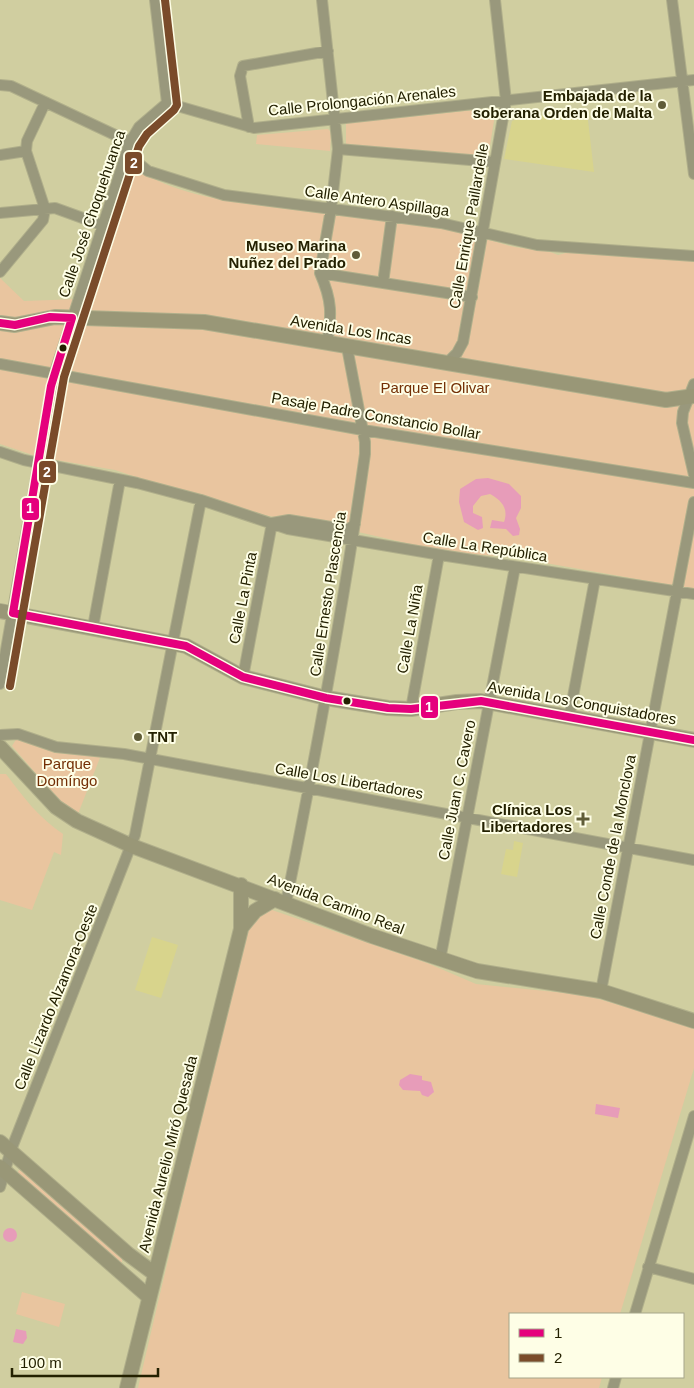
<svg xmlns="http://www.w3.org/2000/svg" width="694" height="1388" font-family="Helvetica,sans-serif">
  <rect width="100%" height="100%" fill="#d0cea0"/>
  <path fill="#d8d48c" d="M587 112 594 172 504 159 512 121 522 117Z
    M514 841 523 843 517 877 501 874 506 849 513 850Z
    M152 937 178 945 161 998 135 990Z"/>
  <path fill="#e9c59f" d="M496 108 488 158 346 146V123Z
    M328 129 331 132 330 151 256 144 257 135Z
    M126 163C167 191 210 199 258 205 307 212 357 215 406 222 441 227 476 236 510 246 526 250 543 248 558 255L570 252 694 258V589L511 557 445 552 341 528 269 516 207 500 115 470 39 457 0 444V278L24 301 79 299Z
    M17 738 101 755 78 814 66 808 12 746Z
    M0 774H6C23 797 39 818 63 834L61 855 54 852 32 910 0 900Z
    M269 909 427 963 476 984 585 995 694 1027V1068L620 1314H510V1377H602L599 1388H138L246 927 250 921Z
    M21 1166 122 1257V1262L119 1264 16 1176Z
    M22 1292 65 1304 59 1327 16 1314Z"/>
  <path fill="#e79cb9" d="M488 478 509 484 521 496V508L516 518 520 529 519 535 513 536 506 529 490 528 492 520 504 522C509 508 501 500 490 494L481 496 473 506V513L482 517 483 528 478 530 464 522 459 502 460 489 476 479Z
    M410 1074 422 1076V1080L431 1082 434 1092 428 1097 422 1095 420 1091 403 1090 399 1085 400 1080Z
    M596 1104 620 1108 618 1118 595 1114Z
    M3 1235a7 7 0 1 1 14 0a7 7 0 1 1-14 0Z
    M16 1329 26 1331 27 1338 23 1344 13 1342Z"/>
  <g fill="none" stroke-linecap="round" stroke-linejoin="round">
    <defs>
      <path id="street" d="M155 0 167 103
        M672 0 694 174
        M0 85 11 86 130 142
        M167 103 254 128 694 80
        M249 127 240 76 243 66 328 51
        M128 149 138 163 148 171 224 195 441 223 537 245 694 256
        M338 149 494 162
        M0 155 26 151
        M0 213 55 208 102 225
        M0 272 43 220 45 209 26 151 27 141 45 103
        M320 273 331 209 338 149 322 0
        M320 273 472 297
        M320 273C332 300 332 315 327 343
        M383 283 392 216
        M448 362 457 353 463 342 506 101 495 0
        M0 364 363 430 694 483
        M694 384 683 412 682 423 694 475
        M0 452 24 460 137 483 201 500 288 529 447 556 694 594
        M93 627 120 480
        M243 677 272 523 289 520 343 529H349L355 524
        M0 684 54 375 130 142 139 127 167 103
        M411 709 439 555
        M569 718 595 579
        M0 735 18 734 56 747 124 754 694 860
        M286 903C316 754 344 605 365 454V442L347 347
        M440 960 515 567
        M601 991 694 502
        M0 1187 11 1150 135 835 201 500
        M648 1267 694 1279
        M635 1314 694 1116
        M613 1388 616 1377"/>
      <path id="secondary" d="M0 323 15 325 55 317 204 322 666 400 694 396
        M0 611 186 646 243 677 326 698 388 708 411 709 457 702 481 701 694 740
        M0 747 56 807 77 821 132 846 372 936 477 971 601 991 694 1021
        M241 928 255 911 275 899
        M0 1142 128 1254 155 1274
        M0 1167 149 1297
        M127 1388 241 929V885"/>
    </defs>
    <use href="#street" stroke="#b0af8b" stroke-width="12"/>
    <use href="#secondary" stroke="#b0af8b" stroke-width="16"/>
    <use href="#street" stroke="#99987c" stroke-width="10"/>
    <use href="#secondary" stroke="#999777" stroke-width="14"/>
    <defs>
      <path id="bus-1" d="M0 323 15 325 50 317 72 318 51 386 13 613 186 646 243 677 326 698 388 708 411 709 481 701 694 740"/>
      <path id="bus-2" d="M10 686 64 377 139 146 147 134 174 110 177 105 165 0"/>
    </defs>
    <use href="#bus-1" stroke="#fefee6" stroke-width="11"/>
    <use href="#bus-2" stroke="#fefee6" stroke-width="11"/>
    <use href="#bus-1" stroke="#e5007d" stroke-width="8"/>
    <use href="#bus-2" stroke="#7a4b2a" stroke-width="8"/>
  </g>
  <g fill="#605d38" stroke="#fefee6" stroke-width="2">
    <circle cx="662" cy="105" r="5"/>
    <circle cx="356" cy="255" r="5"/>
    <circle cx="138" cy="737" r="5"/>
    <path d="M580.5 811.5h5v5h5v5h-5v5h-5v-5h-5v-5h5z"/>
  </g>
  <g fill="#232000" stroke="#fefee6" stroke-width="2">
    <circle cx="63" cy="348" r="4.5"/>
    <circle cx="347" cy="701" r="4.5"/>
  </g>
  <g text-anchor="middle" stroke-width="4" stroke-linejoin="round" paint-order="stroke">
    <g font-size="15" font-weight="bold" fill="#232000" stroke="#fefee6" text-anchor="end">
      <text x="652" y="101">Embajada de la<tspan x="652" dy="17">soberana Orden de Malta</tspan></text>
      <text x="346" y="251">Museo Marina<tspan x="346" dy="17">Nuñez del Prado</tspan></text>
      <text x="148" y="742" text-anchor="start">TNT</text>
      <text x="572" y="815">Clínica Los<tspan x="572" dy="17">Libertadores</tspan></text>
    </g>
    <g font-size="15" fill="#232000" stroke="#fefee6">
      <text transform="translate(362 101) rotate(-6)" y="5">Calle Prolongación Arenales</text>
      <text transform="translate(377 201) rotate(8)" y="5">Calle Antero Aspillaga</text>
      <text transform="translate(92 214) rotate(-71)" y="5">Calle José Choquehuanca</text>
      <text transform="translate(469 226) rotate(-80)" y="5">Calle Enrique Paillardelle</text>
      <text transform="translate(351 330) rotate(9)" y="5">Avenida Los Incas</text>
      <text transform="translate(376 416) rotate(10)" y="5">Pasaje Padre Constancio Bollar</text>
      <text transform="translate(485 547) rotate(9)" y="5">Calle La República</text>
      <text transform="translate(328 594) rotate(-81)" y="5">Calle Ernesto Plascencia</text>
      <text transform="translate(243 598) rotate(-79)" y="5">Calle La Pinta</text>
      <text transform="translate(410 629) rotate(-80)" y="5">Calle La Niña</text>
      <text transform="translate(582 703) rotate(10)" y="5">Avenida Los Conquistadores</text>
      <text transform="translate(349 781) rotate(10)" y="5">Calle Los Libertadores</text>
      <text transform="translate(457 790) rotate(-79)" y="5">Calle Juan C. Cavero</text>
      <text transform="translate(613 847) rotate(-79)" y="5">Calle Conde de la Monclova</text>
      <text transform="translate(336 904) rotate(21)" y="5">Avenida Camino Real</text>
      <text transform="translate(56 997) rotate(-68)" y="5">Calle Lizardo Alzamora-Oeste</text>
      <text transform="translate(168 1154) rotate(-76)" y="5">Avenida Aurelio Miró Quesada</text>
    </g>
    <g font-size="15" fill="#732f05" stroke="#fefee6">
      <text x="435" y="393">Parque El Olivar</text>
      <text x="67" y="769">Parque<tspan x="67" dy="17">Domíngo</tspan></text>
    </g>
  </g>
  <g stroke="#fefee6" stroke-width="2">
    <rect x="124" y="151" width="19" height="24" rx="5" fill="#7a4b2a"/>
    <rect x="38" y="460" width="19" height="24" rx="5" fill="#7a4b2a"/>
    <rect x="21" y="497" width="19" height="24" rx="5" fill="#e5007d"/>
    <rect x="420" y="695" width="19" height="24" rx="5" fill="#e5007d"/>
  </g>
  <g font-size="14" text-anchor="middle" font-weight="bold" fill="#fff">
    <text x="134" y="168">2</text>
    <text x="47" y="477">2</text>
    <text x="30" y="513">1</text>
    <text x="429" y="712">1</text>
  </g>
  <rect x="509" y="1313" width="175" height="65" fill="#fefee6" stroke="#a6a58a"/>
  <rect x="519" y="1329" width="25" height="8" fill="#e5007d" stroke="#a6a58a"/>
  <text x="554" y="1338" font-size="15" fill="#232000">1</text>
  <rect x="519" y="1354" width="25" height="8" fill="#7a4b2a" stroke="#a6a58a"/>
  <text x="554" y="1363" font-size="15" fill="#232000">2</text>
  <path d="M12 1368v8h146v-8" fill="none" stroke="#232000" stroke-width="2.5"/>
  <text x="20" y="1368" font-size="15" fill="#232000" stroke="#fefee6" stroke-width="4" paint-order="stroke">100 m</text>
</svg>
